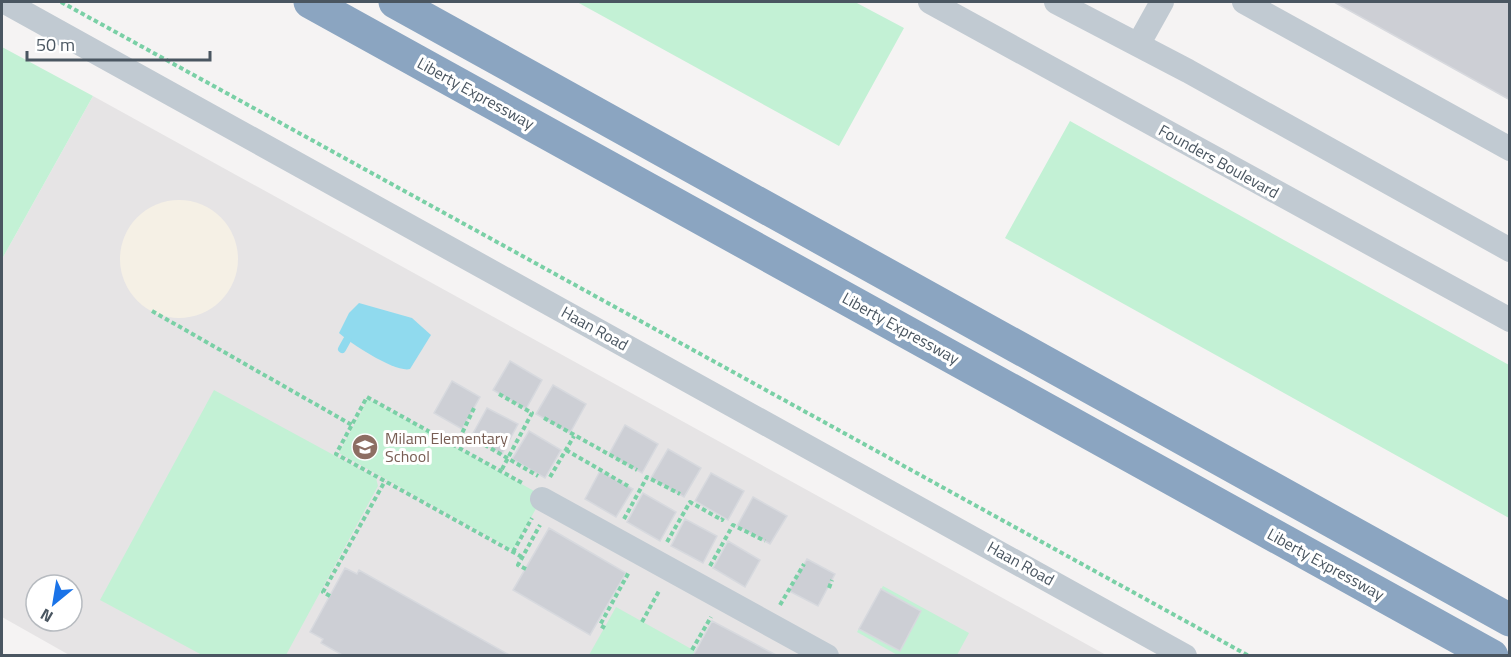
<svg xmlns="http://www.w3.org/2000/svg" width="1511" height="657" font-family="'Titillium Web',sans-serif">
  <rect width="100%" height="100%" fill="#f5f3f3"/>
  <path fill="#e6e4e5" fill-rule="evenodd" d="M93 96 1106 655 71 656 2 617V259ZM36 585H72V621H36Z"/>
  <path fill="#c3f1d5" d="M577 2H855L904 28 839 146Z
    M2 47 93 96 2 259Z
    M1070 121 1509 365V518L1005 238Z
    M214 390 376 478 378 486 286 655H202L100 600Z
    M368 399 543 496 513 550 339 453Z
    M883 586 969 633 957 655 899 656 857 632Z
    M616 607 695 651 693 655H589Z"/>
  <path fill="#f5f0e5" d="M120 259a59 59 0 1 1 118 0a59 59 0 1 1-118 0Z"/>
  <path fill="#90daee" d="M359 303 412 318 431 335 410 369C396 373 351 344 339 333L349 313Z"/>
  <g fill="none" stroke-linecap="round" stroke-linejoin="round">
    <path stroke="#90daee" stroke-width="8" d="M342 349 347 340"/>
  </g>
  <path fill="#cdcfd5" stroke="#d7d9de" stroke-width="1.5" d="M1334 2H1510V100Z
    M510 361 542 380 526 409 493 390Z
    M452 381 480 397 462 429 434 413Z
    M553 385 586 404 570 433 536 414Z
    M487 408 518 424 502 454 471 437Z
    M625 425 658 444 642 473 609 454Z
    M529 431 561 450 545 478 512 459Z
    M668 449 701 468 684 497 651 478Z
    M600 471 633 489 616 517 585 499Z
    M711 473 744 491 728 520 695 501Z
    M643 493 676 512 660 541 627 522Z
    M753 497 787 516 770 544 737 526Z
    M685 519 717 536 703 563 671 546Z
    M549 528 626 573 590 635 513 590Z
    M728 541 760 560 745 587 713 568Z
    M807 559 835 574 818 606 789 591Z
    M345 568 357 574 359 570 511 656H344L321 643 323 639 310 632Z
    M881 589 921 611 900 651 859 629Z
    M712 621 776 655 693 656Z"/>
  <g fill="none" stroke-linecap="round" stroke-linejoin="round">
    <path stroke="#7ad0a6" stroke-width="4" stroke-dasharray="4.5 3" stroke-linecap="butt" d="M61 2 1249 656
      M152 311 352 425
      M499 394 532 413 501 471
      M544 418 637 470
      M478 441 538 476
      M456 446 475 406
      M566 450 628 486
      M550 477 574 436
      M624 519 647 477 680 494
      M667 542 690 502 722 520 723 518
      M513 552 532 518
      M522 557 336 454 367 397 524 484
      M710 566 733 525 765 541
      M526 569 518 565 540 525
      M829 588 832 580
      M330 596 323 592 385 481
      M780 605 804 564
      M642 622 659 591
      M605 628 600 625 629 572
      M692 650 711 617"/>
    <path stroke="#c1cad2" stroke-width="24" d="M5 2 1185 656
      M930 2 1510 320
      M1056 2 1188 71 1510 250
      M1244 2 1510 149
      M1138 45 1162 2
      M542 499 827 656"/>
    <path stroke="#8ba5c1" stroke-width="33" d="M310 2 1492 656
      M395 2 1510 620"/>
  </g>
  <defs>
    <symbol id="school-disc" viewBox="-11 -11 22 22"><circle r="9.5" fill="#8d6e63" stroke="#fff"/><path d="M0-5L7-2L0 1L-7-2ZM-4 1L0 2.5L4 1V4Q0 6-4 4Z" fill="#fff"/></symbol>
  </defs>
  <g fill-rule="evenodd">
    <use href="#school-disc" x="350" y="432" width="30" height="30"/>
  </g>
  <g text-anchor="middle" stroke-width="6" stroke-linejoin="round" paint-order="stroke">
    <g font-size="16" fill="#4a5661" stroke="#fff">
      <text transform="translate(476 93) rotate(29)" y="6">Liberty Expressway</text>
      <text transform="translate(1219 161) rotate(29)" y="6">Founders Boulevard</text>
      <text transform="translate(595 328) rotate(29)" y="6">Haan Road</text>
      <text transform="translate(901 328) rotate(29)" y="6">Liberty Expressway</text>
      <text transform="translate(1021 563) rotate(29)" y="6">Haan Road</text>
      <text transform="translate(1326 564) rotate(29)" y="6">Liberty Expressway</text>
    </g>
    <g font-size="16" fill="#785e54" stroke="#fff" text-anchor="start">
      <text x="385" y="444">Milam Elementary<tspan x="385" dy="18">School</tspan></text>
    </g>
  </g>
  <rect width="1511" height="657" fill="none" stroke="#4a5661" stroke-width="6"/>
  <g transform="translate(54 603) rotate(210)"><circle r="28" fill="#ffffff" stroke="#b7bbc0" stroke-width="1.5"/>
  <path d="M0-4.5L10 22L0 15L-10 22Z" fill="#1a73e8"/>
  <text y="-9" font-size="16" font-weight="bold" text-anchor="middle" fill="#4a5661">N</text>
  </g>
  <path d="M27 51v9h183v-9" fill="none" stroke="#4a5661" stroke-width="3"/>
  <text x="36" y="51" font-size="18" fill="#4a5661" stroke="#ffffff" stroke-width="4.5" paint-order="stroke">50 m</text>
</svg>
